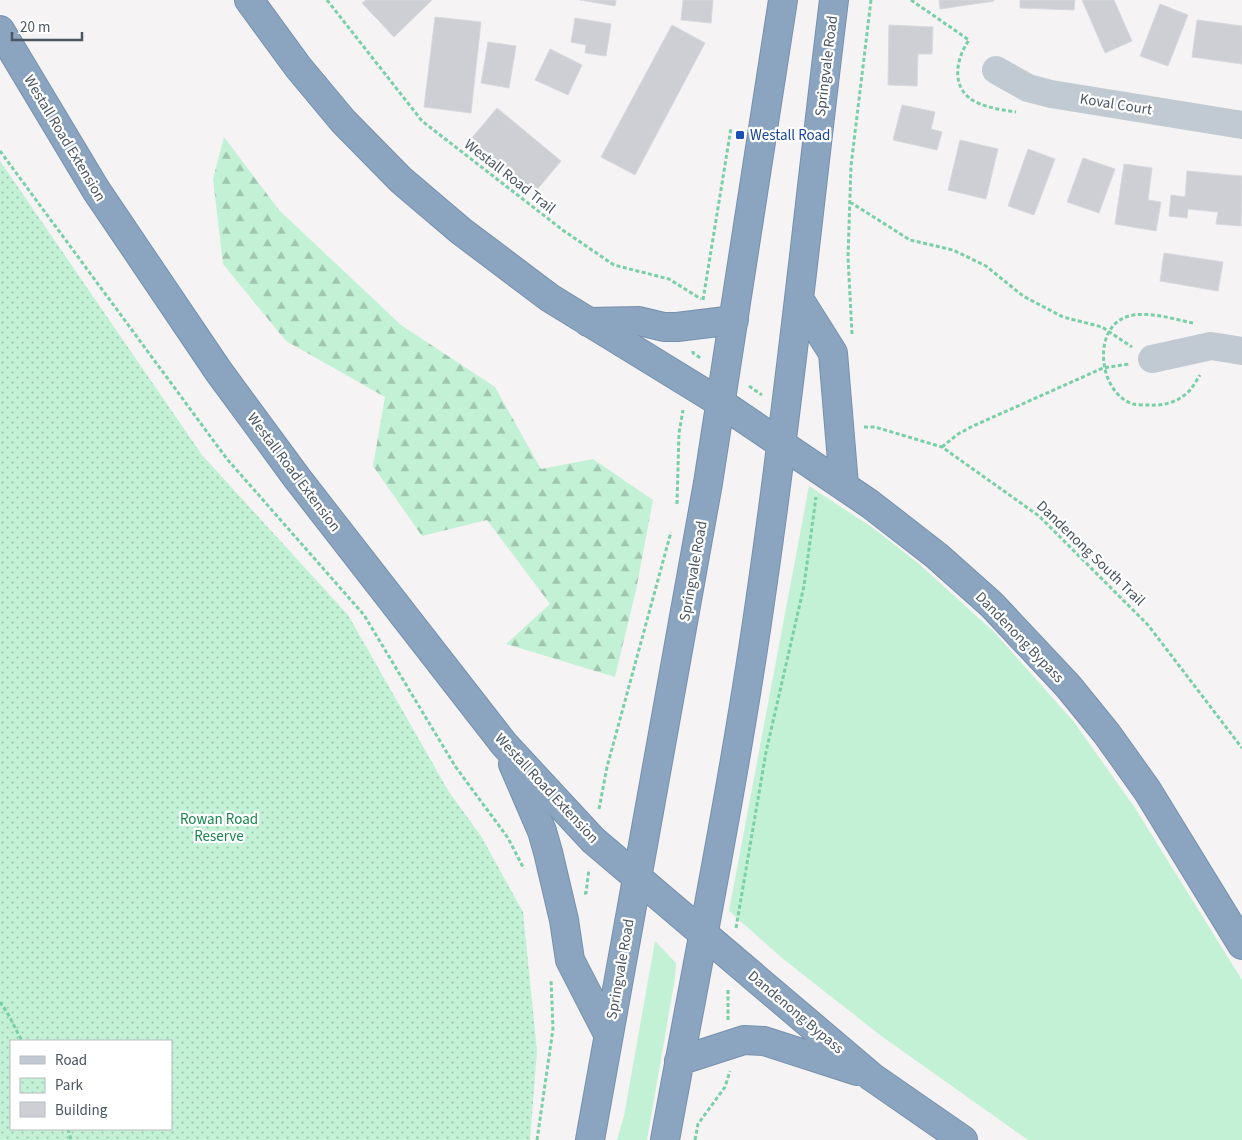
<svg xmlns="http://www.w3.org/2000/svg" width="1242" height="1140" font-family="'Source Sans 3',sans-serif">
  <defs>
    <pattern id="forest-firs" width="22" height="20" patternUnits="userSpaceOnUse" patternTransform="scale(1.25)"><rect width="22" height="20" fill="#c3f1d5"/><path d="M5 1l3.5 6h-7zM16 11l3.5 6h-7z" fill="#a0c6b0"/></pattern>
    <pattern id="park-dots" width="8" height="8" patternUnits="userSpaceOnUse" patternTransform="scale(1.25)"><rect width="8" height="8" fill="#c3f1d5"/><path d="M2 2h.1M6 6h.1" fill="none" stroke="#a0c6b0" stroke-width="1.8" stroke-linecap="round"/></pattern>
  </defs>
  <rect width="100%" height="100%" fill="#f5f3f3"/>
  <path fill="#c3f1d5" d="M809 486 873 528 918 563 995 633 1074 722 1135 808 1242 980V1140H1028L880 1035 782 958 729 911Z
    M655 941 676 963 675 978 647 1140H617L624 1116Z"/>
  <path fill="url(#forest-firs)" d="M224 137 279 210 401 325 495 387 541 469 593 459 653 500 636 590 615 677 506 644 550 604 487 520 422 536 373 466 385 397 286 341 223 264 213 179Z"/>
  <path fill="url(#park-dots)" fill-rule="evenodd" d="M0 161 202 455 348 615 449 792 481 836 523 912 537 1051 530 1140H0ZM11 1041H171V1129H11Z"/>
  <path fill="#cdcfd5" stroke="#d7d9de" d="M366 0H432L394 37 362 3Z
    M580 0H616L615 6Z
    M683 0H713L711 23 681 20Z
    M939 0H994V1L940 9Z
    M1020 0H1075L1074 10 1020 8Z
    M1082 0H1114L1132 41 1105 53Z
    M1160 4 1188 15 1168 66 1140 56Z
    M435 17 481 22 471 113 424 107Z
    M575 18 611 24 606 56 585 53 586 45 571 42Z
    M1197 20 1242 26V64L1192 57Z
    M672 25 705 43 635 175 601 157Z
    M889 25 933 27 932 54H918L917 86 888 85Z
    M488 42 516 46 509 88 481 83Z
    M550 49 582 65 568 95 535 80Z
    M902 105 935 112 931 129 942 132 937 150 893 140Z
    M497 108 561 161 535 192 471 139Z
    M960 140 998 149 986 199 948 190Z
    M1028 149 1055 159 1034 215 1008 206Z
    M1083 158 1115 169 1099 213 1067 202Z
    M1124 164 1152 168 1148 200 1161 202 1156 231 1115 224Z
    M1187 171 1242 176 1241 226 1216 224 1218 212 1188 209 1187 218 1169 216 1171 195 1185 197Z
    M1164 253 1223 262 1218 291 1160 281Z"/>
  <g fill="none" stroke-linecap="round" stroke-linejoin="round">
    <defs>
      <path id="highway" d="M249 0 298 67 343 121 401 180 461 231 550 298 721 403 870 504 937 556 992 605 1068 686 1107 734 1147 790 1242 945
        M0 30 96 190 219 372 297 478 504 744 593 840 872 1077 963 1140
        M799 299 833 353 844 485
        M588 322 639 321 664 327H677L734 320
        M513 764 542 831 548 852 564 920 570 960 608 1034
        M679 1061 744 1040 764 1041 857 1071
        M590 1140 708 483 783 0
        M665 1140C699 954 737 768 763 581 791 388 810 194 834 0"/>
    </defs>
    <use href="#highway" stroke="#7690ad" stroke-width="30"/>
    <path stroke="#7ad0a6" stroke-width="3" stroke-dasharray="4 2.5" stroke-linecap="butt" d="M327 0 422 121 564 231 614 265 669 279 701 299
      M911 0 969 40C955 60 950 91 978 103 989 108 1003 110 1016 112
      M0 151 227 459 364 615 455 766 508 838 524 869
      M850 202 910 240 953 250 986 266 1023 296 1063 317 1102 327 1132 347
      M703 300 731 128
      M1193 323C1173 319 1149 311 1129 316 1091 326 1098 393 1133 404 1137 405 1143 405 1148 405 1162 406 1176 403 1187 393 1192 389 1196 381 1200 375
      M852 334 848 257 851 166 871 0
      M693 351V353L702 359
      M749 386 762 395
      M864 427H875L942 447 1039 516 1148 625 1242 748
      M942 447 958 434 973 426 1103 368 1129 364
      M677 504 679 433 683 410
      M599 809 607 767 671 532
      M584 893H586L589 869
      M736 928 766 752 804 586 816 497
      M0 1002 8 1014 22 1041
      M728 1020V988
      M68 1129 71 1140
      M537 1140 553 1029 551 979
      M695 1140 698 1124 725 1087 730 1071"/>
    <path stroke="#c1cad2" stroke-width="28" d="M996 70 1028 88 1051 94 1242 125
      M1152 359 1211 346 1242 351"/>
    <use href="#highway" stroke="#8ba5c1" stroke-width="28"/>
  </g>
  <rect fill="#1a4fb4" stroke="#fff" stroke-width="2" x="735" y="130" width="10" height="10" rx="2.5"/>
  <g text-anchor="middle" stroke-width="4.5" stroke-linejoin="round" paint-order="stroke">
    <g font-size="15" fill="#4a5661" stroke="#fff">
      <text transform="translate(826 66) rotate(-83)" y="5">Springvale Road</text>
      <text transform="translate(1116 104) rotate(9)" y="5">Koval Court</text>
      <text transform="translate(65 138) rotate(59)" y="5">Westall Road Extension</text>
      <text transform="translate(510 176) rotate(38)" y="5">Westall Road Trail</text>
      <text transform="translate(294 472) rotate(53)" y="5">Westall Road Extension</text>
      <text transform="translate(1091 553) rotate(44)" y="5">Dandenong South Trail</text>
      <text transform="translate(693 571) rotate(-80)" y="5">Springvale Road</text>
      <text transform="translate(1020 637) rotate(46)" y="5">Dandenong Bypass</text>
      <text transform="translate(547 788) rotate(47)" y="5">Westall Road Extension</text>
      <text transform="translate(620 969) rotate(-80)" y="5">Springvale Road</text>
      <text transform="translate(796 1012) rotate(40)" y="5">Dandenong Bypass</text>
    </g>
    <g font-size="15" fill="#164399" stroke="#fff" text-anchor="start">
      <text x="750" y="140">Westall Road</text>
    </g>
    <g font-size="15" fill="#17864f" stroke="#fff">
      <text x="219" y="824">Rowan Road<tspan x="219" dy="17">Reserve</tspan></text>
    </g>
  </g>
  <rect x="10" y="1040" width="162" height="90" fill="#ffffff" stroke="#b7bbc0"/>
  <rect x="20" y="1056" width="25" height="8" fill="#c1cad2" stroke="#b7bbc0"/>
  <text x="55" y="1065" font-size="15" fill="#4a5661">Road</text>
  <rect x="20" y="1078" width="25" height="15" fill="url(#park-dots)" stroke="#b7bbc0"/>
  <text x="55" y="1090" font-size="15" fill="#4a5661">Park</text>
  <rect x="20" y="1102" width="25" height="15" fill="#cdcfd5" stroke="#b7bbc0"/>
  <text x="55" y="1115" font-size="15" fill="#4a5661">Building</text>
  <path d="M12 32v8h70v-8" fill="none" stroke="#4a5661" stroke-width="2.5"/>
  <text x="20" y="32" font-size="15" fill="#4a5661" stroke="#ffffff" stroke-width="4" paint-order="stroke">20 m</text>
</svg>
